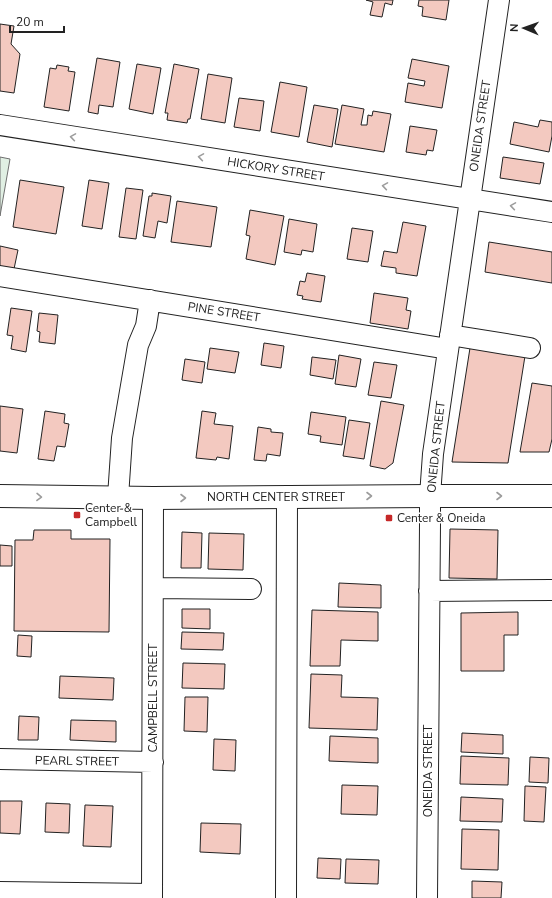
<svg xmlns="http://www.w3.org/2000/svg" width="552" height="898" font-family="'Nunito Sans',sans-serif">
  <rect width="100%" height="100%" fill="#fff"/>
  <path fill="#e0efe3" stroke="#6f6f6f" d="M0 157 10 159 0 216Z"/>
  <path fill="#f3c9c0" stroke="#222" d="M366 0H393L392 5 385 3 382 17 370 15 373 2Z
    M419 0H449L446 20 422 16 423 7 418 6Z
    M0 24 14 26 11 44 20 54 14 93 0 91Z
    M97 58 120 62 113 107 99 105 98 114 88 112Z
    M412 59 449 66 442 108 405 102 408 83 424 86 425 81 408 78Z
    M137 64 161 68 153 114 129 109Z
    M174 64 199 69 190 119H188L187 123 167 120 168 113H165Z
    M57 65 69 67 68 71 75 72 69 111 44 107 50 68 56 69Z
    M208 74 232 78 225 123 201 119Z
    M280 82 307 87 299 137 271 132Z
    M239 98 264 101 260 131 234 127Z
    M314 105 338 109 332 147 307 142Z
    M342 105 364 109 361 125H367L368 115 372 116 373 111 391 114 384 152 335 144Z
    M540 120 552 122V136L549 152 510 144 514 122 538 127Z
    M410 126 437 130 433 151 427 150 426 155 406 152Z
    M503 157 544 163 540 184 500 178Z
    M20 180 64 187 56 234 13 227Z
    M89 180 109 183 102 229 82 226Z
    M126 188 143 190 136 239 119 237Z
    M152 193 171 196 167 223 158 221 155 238 143 236 149 196H152Z
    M177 201 217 207 211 247 171 242Z
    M250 210 284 216 275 265 246 259 250 236 246 235Z
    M289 219 317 224 313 252 302 250 301 255 284 252Z
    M403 222 426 226 417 276 396 273V268L381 266 384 251 397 253Z
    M352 228 373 231 368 262 347 259Z
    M489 242 552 252V283L485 272Z
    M0 246 18 250 14 269 0 267Z
    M307 273 325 276 321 302 302 299 303 296 297 295 300 281 305 282Z
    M374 293 408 298 406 310 411 311 408 329 370 323Z
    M11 308 32 311 26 352 11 349 13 336 7 335Z
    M39 313 58 315 55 344 39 342 40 332 37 331Z
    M264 343 284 346 281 368 261 365Z
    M210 348 239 352 235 373 207 369Z
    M470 348 525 356 508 463 452 462Z
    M339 355 361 359 356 387 335 384Z
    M312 357 336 360 333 379 310 375Z
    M185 359 205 362 202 383 182 380Z
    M374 362 397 365 391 398 368 395Z
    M532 383 552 386V439L549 452H520Z
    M381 401 404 405 393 463 385 469 370 466Z
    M0 406 23 409 17 453 0 451Z
    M45 411 65 414 64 423 69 424 65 447 57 446 54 461 38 459Z
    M202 411 216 413 214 424 233 426 229 459 217 457 216 460 196 458Z
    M311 412 346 417 342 445 320 442 321 436 308 434Z
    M349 420 370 423 364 459 343 456Z
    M258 427 271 429V432L283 433 280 456 267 454 266 461 254 460Z
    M450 529 498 530 497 579 449 578Z
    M34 530H71V539H110L109 632 14 631 15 540H33Z
    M182 532 202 533 201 568H181Z
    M209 533 244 534 243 570 208 569Z
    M0 545 12 546V566H0Z
    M339 583 381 585V608L338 607Z
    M182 609H210V629L182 628Z
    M312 610 378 612V641L341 640 340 666H310Z
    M518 612V635H504V671H461V613Z
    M182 632 224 633 223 650 181 649Z
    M18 635 32 636 31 657 17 656Z
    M183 663 225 664 224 689 182 688Z
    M311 674 342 675 341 697 378 698 377 730 309 728Z
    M60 676 114 678 113 700 59 698Z
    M185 697H208L207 732 184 731Z
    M19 716 39 717 38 740H18Z
    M71 720 116 721V742L70 740Z
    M462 733 503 735V754L461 752Z
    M330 736 378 738V763L329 761Z
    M214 739 236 740 235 771 213 770Z
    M461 756 509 758 508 785 460 784Z
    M530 757 549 758 548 783 529 782Z
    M342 785 378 786 377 815 341 814Z
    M525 786 546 787 544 822 524 821Z
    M461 797 503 799 502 822 460 821Z
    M0 801H22L20 834 0 833Z
    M46 803 70 804 69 833 45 832Z
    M85 805 113 806 111 847 83 846Z
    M201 823 241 824 240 854 200 852Z
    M462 829 499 830 498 870 461 869Z
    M318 858 341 859 340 879 317 878Z
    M346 859 379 860 378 884 345 883Z
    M472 881 502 882 501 898H472Z"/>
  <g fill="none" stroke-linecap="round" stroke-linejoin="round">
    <defs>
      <path id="minor" d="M0 125 552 212
        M0 276 448 349
        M450 335 530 348
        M118 497 122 438 138 345 146 326 150 300
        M153 588 251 589
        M429 591 552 590
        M0 759 153 762
        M0 892 152 894
        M152 898 153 498
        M286 898 287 497
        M427 898 430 524V496L433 454 499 0"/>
      <path id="major" d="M0 496 153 498 430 496H552"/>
    </defs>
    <use href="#minor" stroke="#222" stroke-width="22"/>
    <use href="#major" stroke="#222" stroke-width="24"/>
    <use href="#minor" stroke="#fff" stroke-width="20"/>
    <use href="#major" stroke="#fff" stroke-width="22"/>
  </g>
  <defs><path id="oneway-chevron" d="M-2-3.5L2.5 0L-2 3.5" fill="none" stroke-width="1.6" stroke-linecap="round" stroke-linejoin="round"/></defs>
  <g stroke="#9c9c9c">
    <use href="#oneway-chevron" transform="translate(73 137) rotate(-171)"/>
    <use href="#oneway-chevron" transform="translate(201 157) rotate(-171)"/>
    <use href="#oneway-chevron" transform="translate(385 186) rotate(-171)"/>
    <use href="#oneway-chevron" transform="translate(513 206) rotate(-171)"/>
    <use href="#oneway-chevron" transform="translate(369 496)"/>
    <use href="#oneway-chevron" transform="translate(499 496)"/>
    <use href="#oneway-chevron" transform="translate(39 497) rotate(1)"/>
    <use href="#oneway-chevron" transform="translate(183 498)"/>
  </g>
  <g fill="#c62828" stroke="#fff" stroke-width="1.5">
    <rect x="73" y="511" width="8" height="8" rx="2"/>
    <rect x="385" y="514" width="8" height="8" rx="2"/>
  </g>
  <g text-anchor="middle" stroke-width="3" stroke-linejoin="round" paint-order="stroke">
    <g font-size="12" fill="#222" stroke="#fff">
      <text transform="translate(480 126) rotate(-82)" y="4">ONEIDA STREET</text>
      <text transform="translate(276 169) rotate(9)" y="4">HICKORY STREET</text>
      <text transform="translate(224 312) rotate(9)" y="4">PINE STREET</text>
      <text transform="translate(436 447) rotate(-84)" y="4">ONEIDA STREET</text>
      <text x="276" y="501">NORTH CENTER STREET</text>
      <text transform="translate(153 698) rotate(-90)" y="4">CAMPBELL STREET</text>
      <text transform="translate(77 761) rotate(1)" y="4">PEARL STREET</text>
      <text transform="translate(428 771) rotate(-90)" y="4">ONEIDA STREET</text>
    </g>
    <g font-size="12" fill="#222" stroke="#fff" text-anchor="start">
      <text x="85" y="512">Center &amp;<tspan x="85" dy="14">Campbell</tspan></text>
      <text x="397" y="522">Center &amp; Oneida</text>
    </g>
  </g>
  <g transform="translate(524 28) rotate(272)" stroke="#ffffff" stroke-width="3" paint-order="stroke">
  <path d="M0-3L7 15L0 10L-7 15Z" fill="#222222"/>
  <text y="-6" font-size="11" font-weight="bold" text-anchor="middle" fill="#222222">N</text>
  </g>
  <path d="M10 26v6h54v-6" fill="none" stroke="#222222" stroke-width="2"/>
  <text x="16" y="26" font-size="12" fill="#222222" stroke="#ffffff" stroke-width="3" paint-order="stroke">20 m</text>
</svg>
